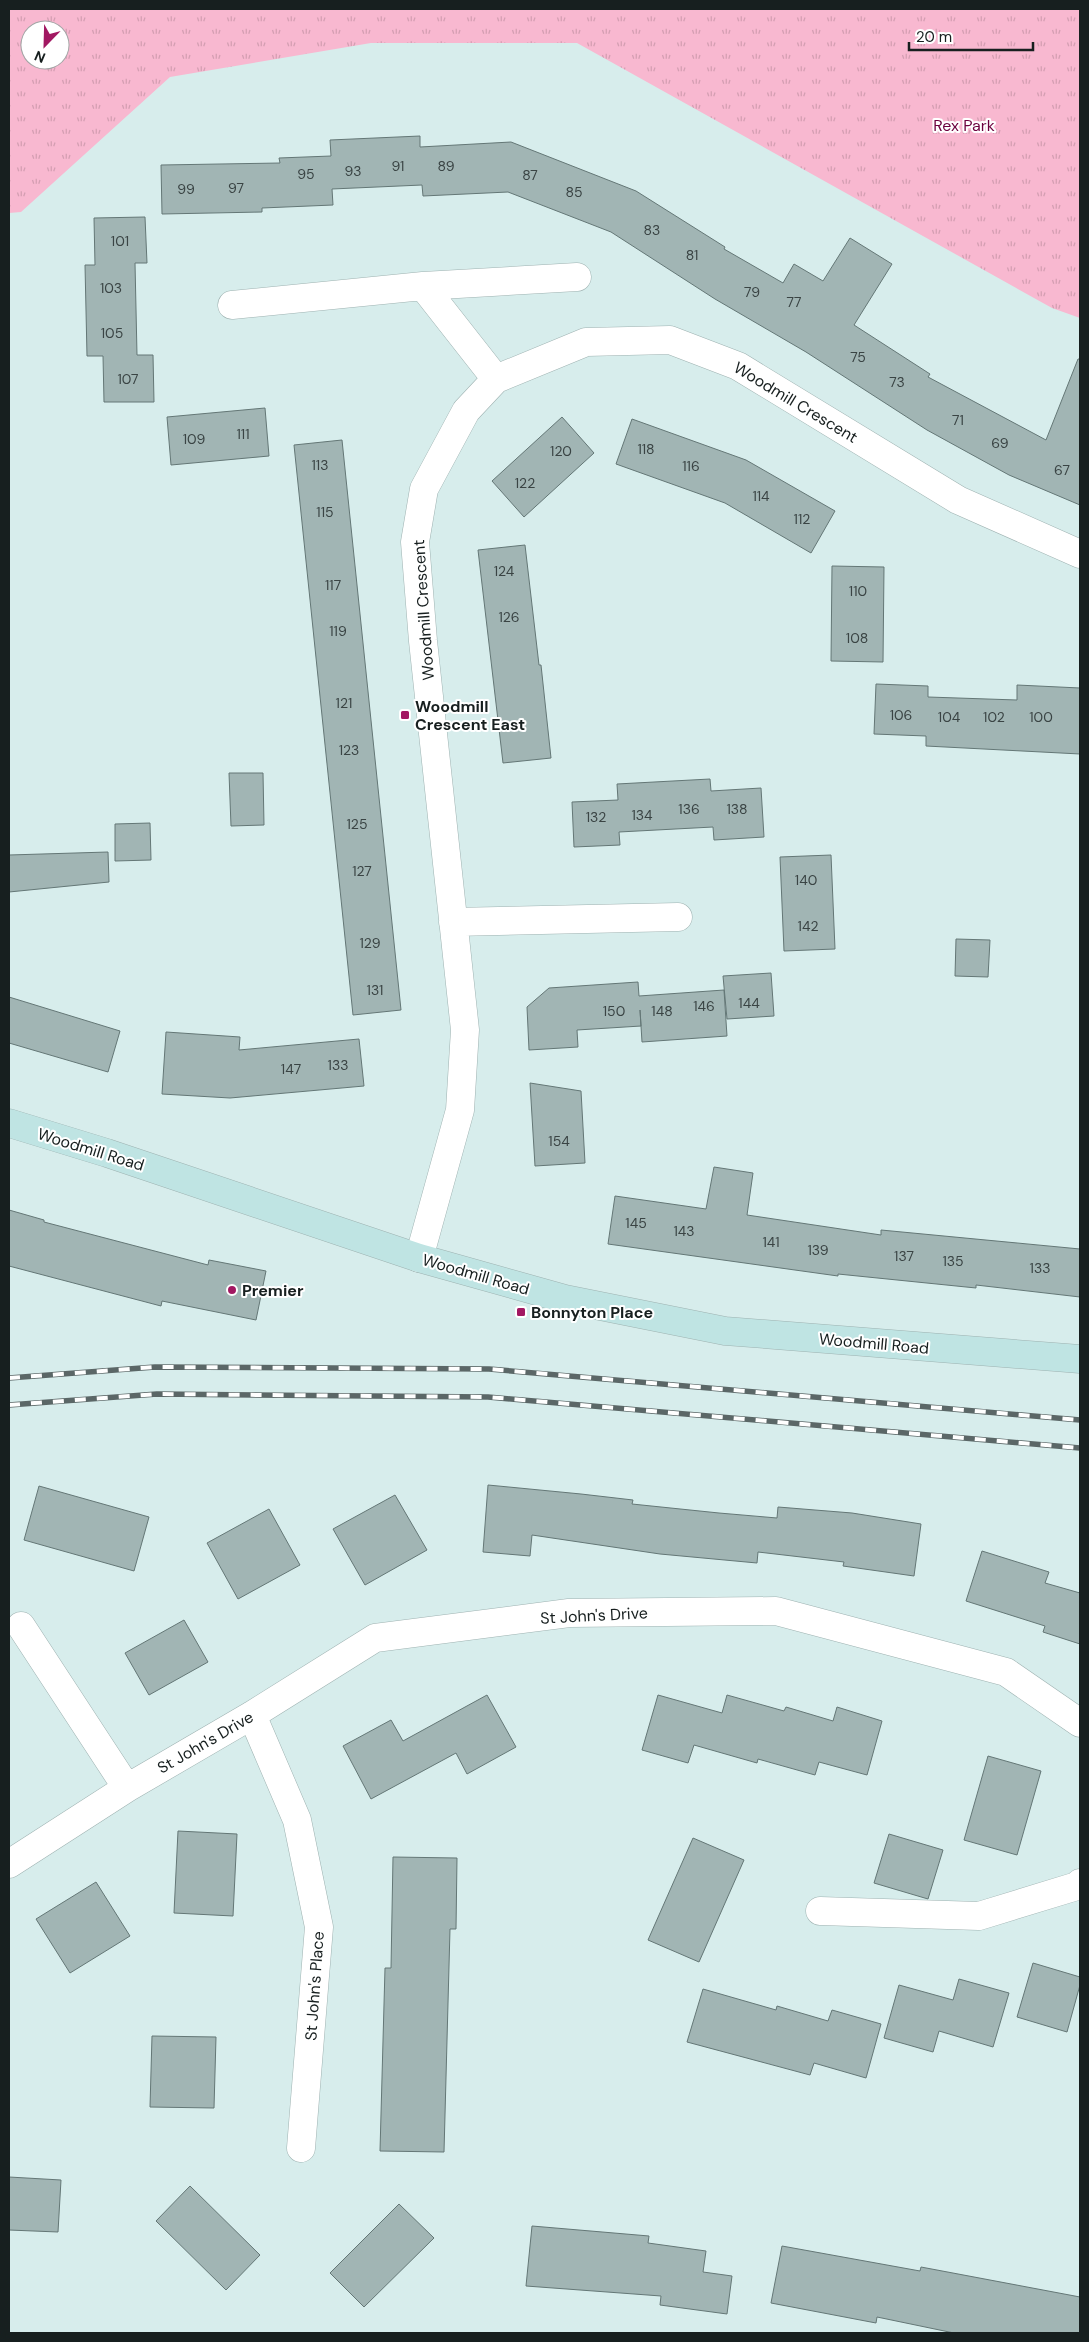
<svg xmlns="http://www.w3.org/2000/svg" width="1089" height="2342" font-family="'DM Sans',sans-serif">
  <defs>
    <pattern id="grass-tufts" width="24" height="20" patternUnits="userSpaceOnUse" patternTransform="scale(1.25)"><rect width="24" height="20" fill="#f8b8d0"/><path d="M3 7l-1-3M5 7V3M7 7l1-3M15 17l-1-3M17 17v-4M19 17l1-3" fill="none" stroke="#d49eb2"/></pattern>
  </defs>
  <rect width="100%" height="100%" fill="#d7edec"/>
  <path fill="url(#grass-tufts)" fill-rule="evenodd" d="M9 9H1080V318L1052 308 577 43H371L170 77 21 212 9 213ZM30 30H60V60H30Z"/>
  <path fill="#a1b5b4" stroke="#647776" d="M420 136V147L511 142 636 191 725 247 724 249 783 283 794 264 823 281 850 238 892 264 854 325 930 374 928 377 1046 440 1078 359H1080V505L1009 475 927 430 806 352 715 299 611 232 508 192 423 196 422 185 332 189 333 205 262 208V212L162 214 161 165 280 163 279 158 331 156 330 140Z
    M145 217 147 263H135L137 355H153L154 402H104L103 356H87L85 265H95L94 218Z
    M265 408 269 456 171 465 167 417Z
    M562 417 594 453 524 517 492 481Z
    M632 419 746 460 835 511 811 553 725 503 616 464Z
    M342 440 401 1010 353 1015 294 445Z
    M525 545 539 665H541L551 758 503 763 478 550Z
    M832 566 884 567 883 662 831 661Z
    M876 684 928 686V697L1017 700V685L1080 688V754L926 746V736L874 734Z
    M229 773H263L264 825 231 826Z
    M710 779 711 791 761 788 764 837 714 840 713 827 619 832 620 845 574 847 572 802 618 800 617 784Z
    M150 823 151 860 115 861V824Z
    M108 852 109 882 9 892V855Z
    M831 855 835 949 784 951 780 857Z
    M956 939 990 940 988 977 955 976Z
    M771 973 774 1016 727 1019 723 976Z
    M638 982 639 996 724 990 727 1036 642 1042 640 1010 641 1026 577 1030 578 1047 529 1050 527 1007 549 988Z
    M9 997 120 1031 108 1072 9 1043Z
    M166 1032 240 1037 239 1050 359 1039 364 1086 230 1098 162 1094Z
    M530 1083 581 1091 585 1163 535 1166Z
    M714 1167 753 1173 747 1215 881 1235V1230L1080 1249V1297L976 1285V1288L838 1274V1276L608 1244 615 1196 706 1209Z
    M9 1210 44 1220V1222L208 1265 209 1260 266 1271 256 1320 162 1301 161 1306 9 1266Z
    M488 1485 581 1494 633 1500 632 1504 719 1513 777 1518 778 1507 852 1513 921 1524 914 1576 843 1566 844 1562 758 1552 757 1563 660 1554 532 1535 530 1556 483 1552Z
    M39 1486 149 1517 134 1571 24 1540Z
    M395 1495 427 1550 365 1585 333 1529Z
    M269 1509 300 1565 238 1599 207 1543Z
    M982 1551 1049 1572 1045 1583 1080 1593V1644L1043 1632 1045 1626 966 1601Z
    M184 1620 208 1662 149 1695 125 1653Z
    M487 1695 516 1747 467 1774 456 1753 371 1799 343 1746 391 1720 403 1741Z
    M658 1695 722 1713 727 1695 784 1711 786 1707 833 1721 837 1707 882 1721 867 1775 819 1762 815 1775 758 1759 757 1763 694 1745 688 1763 642 1750Z
    M988 1756 1041 1771 1017 1855 964 1840Z
    M178 1831 237 1834 233 1916 174 1913Z
    M889 1834 943 1850 928 1899 874 1883Z
    M693 1838 744 1860 699 1962 648 1940Z
    M393 1857 457 1858 456 1929H450L444 2152 380 2151 385 1968H391Z
    M96 1882 130 1936 70 1973 36 1919Z
    M1033 1963 1080 1977V1985L1067 2032 1017 2017Z
    M959 1979 1009 1993 993 2047 939 2031 933 2052 884 2038 899 1985 953 2000Z
    M703 1989 776 2010 777 2006 828 2021 832 2010 881 2024 866 2078 814 2063 810 2075 687 2042Z
    M152 2036 216 2037 214 2108 150 2107Z
    M9 2177 61 2180 58 2232 9 2230Z
    M190 2186 260 2255 226 2290 156 2221Z
    M399 2204 434 2238 364 2307 330 2273Z
    M532 2226 649 2236 648 2243 706 2251 703 2272 732 2276 727 2314 660 2305 661 2296 526 2286Z
    M782 2246 920 2271 921 2267 1080 2297V2333H954L877 2317 876 2323 771 2303Z"/>
  <g fill="none" stroke-linecap="round" stroke-linejoin="round">
    <defs>
      <path id="street" d="M423 286 496 379
        M232 305 423 286 577 277
        M453 922 678 917
        M419 1258 460 1110 465 1030 423 641 415 542 424 489 466 411 496 379 586 342 670 340 738 366 958 500 1080 554
        M21 1626 127 1788
        M252 1715 297 1820 319 1927 301 2148
        M9 1864 127 1788 252 1715 375 1638 569 1613 776 1611 1006 1672 1080 1723
        M820 1911 979 1916 1077 1886 1080 1883"/>
      <path id="secondary" d="M9 1123 107 1153 419 1258 565 1299 725 1331 1080 1359"/>
    </defs>
    <use href="#street" stroke="#9eb2b1" stroke-width="29"/>
    <use href="#secondary" stroke="#9eb2b1" stroke-width="29"/>
    <use href="#street" stroke="#fff" stroke-width="28"/>
    <use href="#secondary" stroke="#bfe4e3" stroke-width="28"/>
    <defs>
      <path id="rail" d="M9 1378 155 1367 489 1369 1080 1420
        M9 1405 157 1394 488 1397 1080 1448"/>
    </defs>
    <use href="#rail" stroke="#5b6767" stroke-width="5.5"/>
    <use href="#rail" stroke="#fff" stroke-width="4" stroke-dasharray="11" stroke-linecap="butt"/>
  </g>
  <g fill="#a21862" stroke="#fff" stroke-width="2">
    <rect x="400" y="710" width="10" height="10" rx="2.5"/>
    <circle cx="232" cy="1290" r="5"/>
    <rect x="516" y="1307" width="10" height="10" rx="2.5"/>
  </g>
  <g text-anchor="middle" stroke-width="4" stroke-linejoin="round" paint-order="stroke">
    <g font-size="14" fill="#3a4444">
      <text x="398" y="171">91</text>
      <text x="446" y="171">89</text>
      <text x="353" y="176">93</text>
      <text x="306" y="179">95</text>
      <text x="530" y="180">87</text>
      <text x="236" y="193">97</text>
      <text x="186" y="194">99</text>
      <text x="574" y="197">85</text>
      <text x="652" y="235">83</text>
      <text x="120" y="246">101</text>
      <text x="692" y="260">81</text>
      <text x="111" y="293">103</text>
      <text x="752" y="297">79</text>
      <text x="794" y="307">77</text>
      <text x="112" y="338">105</text>
      <text x="858" y="362">75</text>
      <text x="128" y="384">107</text>
      <text x="897" y="387">73</text>
      <text x="958" y="425">71</text>
      <text x="243" y="439">111</text>
      <text x="194" y="444">109</text>
      <text x="1000" y="448">69</text>
      <text x="646" y="454">118</text>
      <text x="561" y="456">120</text>
      <text x="320" y="470">113</text>
      <text x="691" y="471">116</text>
      <text x="1062" y="475">67</text>
      <text x="525" y="488">122</text>
      <text x="761" y="501">114</text>
      <text x="325" y="517">115</text>
      <text x="802" y="524">112</text>
      <text x="504" y="576">124</text>
      <text x="333" y="590">117</text>
      <text x="858" y="596">110</text>
      <text x="509" y="622">126</text>
      <text x="338" y="636">119</text>
      <text x="857" y="643">108</text>
      <text x="344" y="708">121</text>
      <text x="901" y="720">106</text>
      <text x="949" y="722">104</text>
      <text x="994" y="722">102</text>
      <text x="1041" y="722">100</text>
      <text x="349" y="755">123</text>
      <text x="689" y="814">136</text>
      <text x="737" y="814">138</text>
      <text x="642" y="820">134</text>
      <text x="596" y="822">132</text>
      <text x="357" y="829">125</text>
      <text x="362" y="876">127</text>
      <text x="806" y="885">140</text>
      <text x="808" y="931">142</text>
      <text x="370" y="948">129</text>
      <text x="375" y="995">131</text>
      <text x="749" y="1008">144</text>
      <text x="704" y="1011">146</text>
      <text x="614" y="1016">150</text>
      <text x="662" y="1016">148</text>
      <text x="338" y="1070">133</text>
      <text x="291" y="1074">147</text>
      <text x="559" y="1146">154</text>
      <text x="636" y="1228">145</text>
      <text x="684" y="1236">143</text>
      <text x="771" y="1247">141</text>
      <text x="818" y="1255">139</text>
      <text x="904" y="1261">137</text>
      <text x="953" y="1266">135</text>
      <text x="1040" y="1273">133</text>
    </g>
    <g font-size="16" fill="#6b003e" stroke="#fff">
      <text x="964" y="131">Rex Park</text>
    </g>
    <g font-size="16" fill="#171f1f" stroke="#fff">
      <text transform="translate(796 402) rotate(31)" y="6">Woodmill Crescent</text>
      <text transform="translate(423 610) rotate(-94)" y="6">Woodmill Crescent</text>
      <text transform="translate(91 1149) rotate(17)" y="6">Woodmill Road</text>
      <text transform="translate(476 1274) rotate(16)" y="6">Woodmill Road</text>
      <text transform="translate(874 1343) rotate(5)" y="6">Woodmill Road</text>
      <text transform="translate(594 1615) rotate(-3)" y="6">St John's Drive</text>
      <text transform="translate(205 1742) rotate(-30)" y="6">St John's Drive</text>
      <text transform="translate(314 1986) rotate(-86)" y="6">St John's Place</text>
    </g>
    <g font-size="16" font-weight="bold" fill="#171f1f" stroke="#fff" text-anchor="start">
      <text x="415" y="712">Woodmill<tspan x="415" dy="18">Crescent East</tspan></text>
      <text x="242" y="1296">Premier</text>
      <text x="531" y="1318">Bonnyton Place</text>
    </g>
  </g>
  <rect width="1089" height="2342" fill="none" stroke="#171f1f" stroke-width="20"/>
  <g transform="translate(45 45) rotate(203)"><circle r="24" fill="#ffffff" stroke="#a2a5a5"/>
  <path d="M0-4L9 19L0 12L-9 19Z" fill="#a21862"/>
  <text y="-8" font-size="14" font-weight="bold" text-anchor="middle" fill="#171f1f">N</text>
  </g>
  <path d="M909 42v8h124v-8" fill="none" stroke="#171f1f" stroke-width="2.5"/>
  <text x="916" y="42" font-size="15" fill="#171f1f" stroke="#ffffff" stroke-width="4" paint-order="stroke">20 m</text>
</svg>
